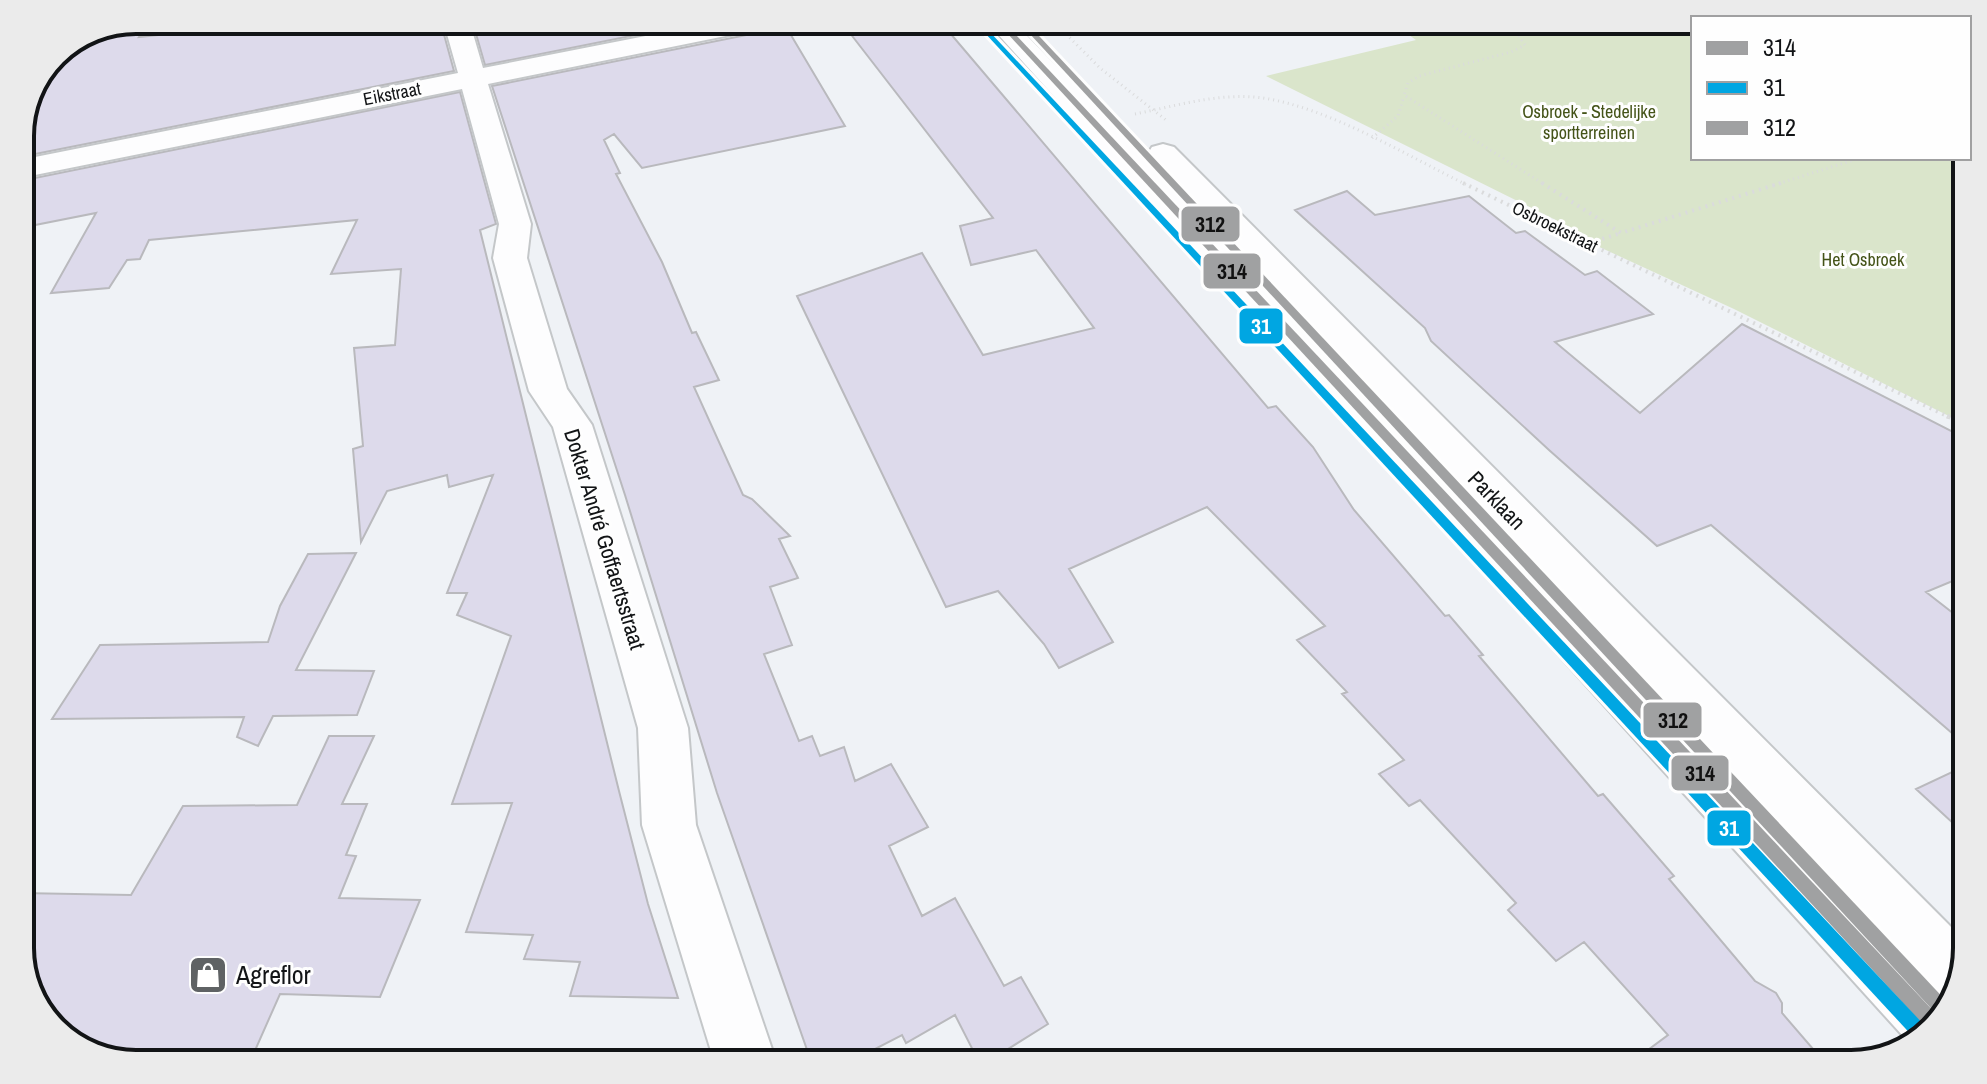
<svg xmlns="http://www.w3.org/2000/svg" width="1987" height="1084" font-family="'Archivo Narrow',sans-serif">
  <rect width="100%" height="100%" fill="#eff2f6"/>
  <path fill="#dae5cb" d="M1388 20H1693V158H1967V425L1734 309 1582 239 1588 236 1266 76 1416 40Z"/>
  <path fill="#dddaeb" stroke="#b9b9bd" stroke-width="2" d="M136 20H150L139 37 254 25 256 20H440L454 71 20 157V128L54 54Z
    M472 20H711L485 65Z
    M782 20 845 126 642 168 614 134 604 140 620 173 616 174 662 262 692 333 696 332 719 380 694 387 743 495 752 499 790 536 779 539 798 578 770 587 792 645 764 654 799 741 812 736 820 756 844 747 855 781 891 764 928 827 889 846 922 916 955 898 1004 986 1021 977 1048 1024 984 1064H980L955 1015 906 1043 902 1035 846 1064H812L717 793 625 495 492 86 766 31 775 28Z
    M882 20H939L1268 408 1276 406 1313 447 1354 510 1445 616 1449 615 1483 655 1479 656 1598 796 1603 794 1674 876 1669 879 1755 981 1776 993 1782 1003V1013L1826 1064H1629L1668 1035 1584 942 1556 961 1508 910 1516 903 1420 800 1409 806 1379 774 1404 760 1342 694 1347 692 1297 640 1325 626 1207 507 1069 569 1113 642 1059 668 1044 644 998 591 946 607 797 296 922 253 983 355 1094 328 1036 250 971 265 960 226 993 218 846 28Z
    M460 92 496 224 480 230 619 791 648 904 678 998 570 996 580 962 524 959 533 935 466 932 512 803 452 804 511 636 457 615 467 593H447L493 475 449 487 447 475 387 491 361 542 353 449 363 446 354 348 395 345 401 269 331 274 357 220 149 240 140 259 127 260 109 288 51 293 96 213 20 228V181Z
    M1347 191 1375 215 1469 196 1516 233 1525 231 1585 275 1597 271 1653 314 1555 342 1640 413 1742 324 1967 439V575L1926 592 1967 624V746L1711 525 1657 546 1549 450 1431 341 1425 328 1295 210Z
    M356 553 296 670 374 671 357 715 273 716 258 746 237 737 244 717 52 719 100 645 268 642 280 606 308 554Z
    M329 736H374L342 804H367L346 855 356 856 339 898 420 900 380 997 280 994 249 1064H136L78 1049 39 1012 20 956V893L131 895 183 806 297 805Z
    M1967 765V836L1916 789Z"/>
  <g fill="none" stroke-linecap="round" stroke-linejoin="round">
    <defs>
      <path id="minor" d="M443 20H469L483 68 727 20H778L774 25 765 28 488 84 531 224 527 258 567 389 592 425 688 728 696 825 777 1064H715L642 825 638 728 553 427 529 391 493 258 499 224 462 89 20 178V160L458 73Z"/>
      <path id="primary" d="M985 20H1012L1403 427 1148 153 1152 147 1163 144 1174 147 1967 943 1952 1006 1912 1046Z"/>
    </defs>
    <use href="#minor" stroke="#c4c7c9" stroke-width="4"/>
    <use href="#primary" stroke="#c4c7c9" stroke-width="4"/>
    <path stroke="#dadbdc" stroke-width="3" stroke-dasharray="1 4" stroke-linecap="butt" d="M1052 20 1100 68 1166 120
      M1500 20 1515 30 1525 45 1511 52 1419 76 1408 83 1404 95 1545 185
      M1135 114C1176 106 1220 92 1263 98 1329 108 1406 155 1467 185
      M1372 138 1398 116 1404 96
      M1774 185 1860 158"/>
    <path stroke="#dadbdc" stroke-width="4" stroke-dasharray="2 5" stroke-linecap="butt" d="M1463 183 1951 418
      M1542 183 1621 233 1781 183
      M1589 243 1621 233"/>
    <path stroke="#dadbdc" stroke-width="5" stroke-dasharray="2 6" stroke-linecap="butt" d="M1947 416 1967 425"/>
    <use href="#minor" fill="#fdfdfe" fill-rule="evenodd"/>
    <use href="#primary" fill="#fdfdfe" fill-rule="evenodd"/>
    <defs>
      <path id="bus-1" d="M995 20H1002L1940 1018 1928 1030Z"/>
      <path id="bus-2" d="M984 30H988L1928 1029 1917 1041 984 32Z"/>
      <path id="bus-3" d="M1017 20H1024L1951 1006 1940 1018Z"/>
    </defs>
    <use href="#bus-1" stroke="#fefefe" stroke-width="6"/>
    <use href="#bus-2" stroke="#fefefe" stroke-width="6"/>
    <use href="#bus-3" stroke="#fefefe" stroke-width="6"/>
    <use href="#bus-1" fill="#a0a1a2" fill-rule="evenodd"/>
    <use href="#bus-2" fill="#00a6e2" fill-rule="evenodd"/>
    <use href="#bus-3" fill="#a0a1a2" fill-rule="evenodd"/>
  </g>
  <defs>
    <symbol id="shop-square" viewBox="-11 -11 22 22"><rect x="-9" y="-9" width="18" height="18" rx="4" fill="#5f6264" stroke="#fefefe"/><path d="M-5-2.5h2.3a2.7 3.5 0 0 1 5.4 0H5L5.5 6h-11ZM-1.5-2.5h3a1.5 2.3 0 0 0-3 0Z" fill="#fff"/></symbol>
  </defs>
  <g fill-rule="evenodd">
    <use href="#shop-square" x="186" y="953" width="44" height="44"/>
  </g>
  <g text-anchor="middle" stroke-width="6" stroke-linejoin="round" paint-order="stroke">
    <g font-size="18" fill="#121416" stroke="#fefefe">
      <text transform="translate(392 94) rotate(-11)" y="6">Eikstraat</text>
      <text transform="translate(1555 227) rotate(26)" y="6">Osbroekstraat</text>
    </g>
    <g font-size="18" fill="#445318" stroke="#fefefe">
      <text x="1589" y="118">Osbroek - Stedelijke<tspan x="1589" dy="21">sportterreinen</tspan></text>
      <text x="1863" y="266">Het Osbroek</text>
    </g>
    <g font-size="22" fill="#121416" stroke="#fefefe">
      <text transform="translate(1497 500) rotate(46)" y="8">Parklaan</text>
      <text transform="translate(605 539) rotate(73)" y="8">Dokter André Goffaertsstraat</text>
    </g>
    <g font-size="26" fill="#121416" stroke="#fefefe" text-anchor="start">
      <text x="236" y="984">Agreflor</text>
    </g>
  </g>
  <path d="M0 0H1987V1084H0ZM136 34H1851A102 102 0 0 1 1953 136V948A102 102 0 0 1 1851 1050H136A102 102 0 0 1 34 948V136A102 102 0 0 1 136 34Z" fill="#ebebeb" fill-rule="evenodd"/>
  <path fill="none" stroke="#121416" stroke-width="4" d="M136 34H1851A102 102 0 0 1 1953 136V948A102 102 0 0 1 1851 1050H136A102 102 0 0 1 34 948V136A102 102 0 0 1 136 34Z"/>
  <g stroke="#fefefe" stroke-width="3">
    <rect x="1180" y="205" width="61" height="38" rx="8" fill="#a0a1a2"/>
    <rect x="1202" y="252" width="60" height="38" rx="8" fill="#a0a1a2"/>
    <rect x="1238" y="307" width="46" height="38" rx="8" fill="#00a6e2"/>
    <rect x="1642" y="701" width="61" height="38" rx="8" fill="#a0a1a2"/>
    <rect x="1670" y="754" width="60" height="38" rx="8" fill="#a0a1a2"/>
    <rect x="1706" y="809" width="46" height="38" rx="8" fill="#00a6e2"/>
  </g>
  <g font-size="22" text-anchor="middle" font-weight="bold" fill="#fff">
    <text x="1261" y="334">31</text>
    <text x="1729" y="836">31</text>
  </g>
  <g font-size="22" text-anchor="middle" font-weight="bold" fill="#111">
    <text x="1210" y="232">312</text>
    <text x="1232" y="279">314</text>
    <text x="1673" y="728">312</text>
    <text x="1700" y="781">314</text>
  </g>
  <rect x="1691" y="16" width="280" height="144" fill="#fefefe" stroke="#a0a0a1" stroke-width="2"/>
  <rect x="1707" y="42" width="40" height="12" fill="#a0a1a2" stroke="#a0a0a1" stroke-width="2"/>
  <text x="1763" y="56" font-size="24" fill="#121416">314</text>
  <rect x="1707" y="82" width="40" height="12" fill="#00a6e2" stroke="#a0a0a1" stroke-width="2"/>
  <text x="1763" y="96" font-size="24" fill="#121416">31</text>
  <rect x="1707" y="122" width="40" height="12" fill="#a0a1a2" stroke="#a0a0a1" stroke-width="2"/>
  <text x="1763" y="136" font-size="24" fill="#121416">312</text>
</svg>
